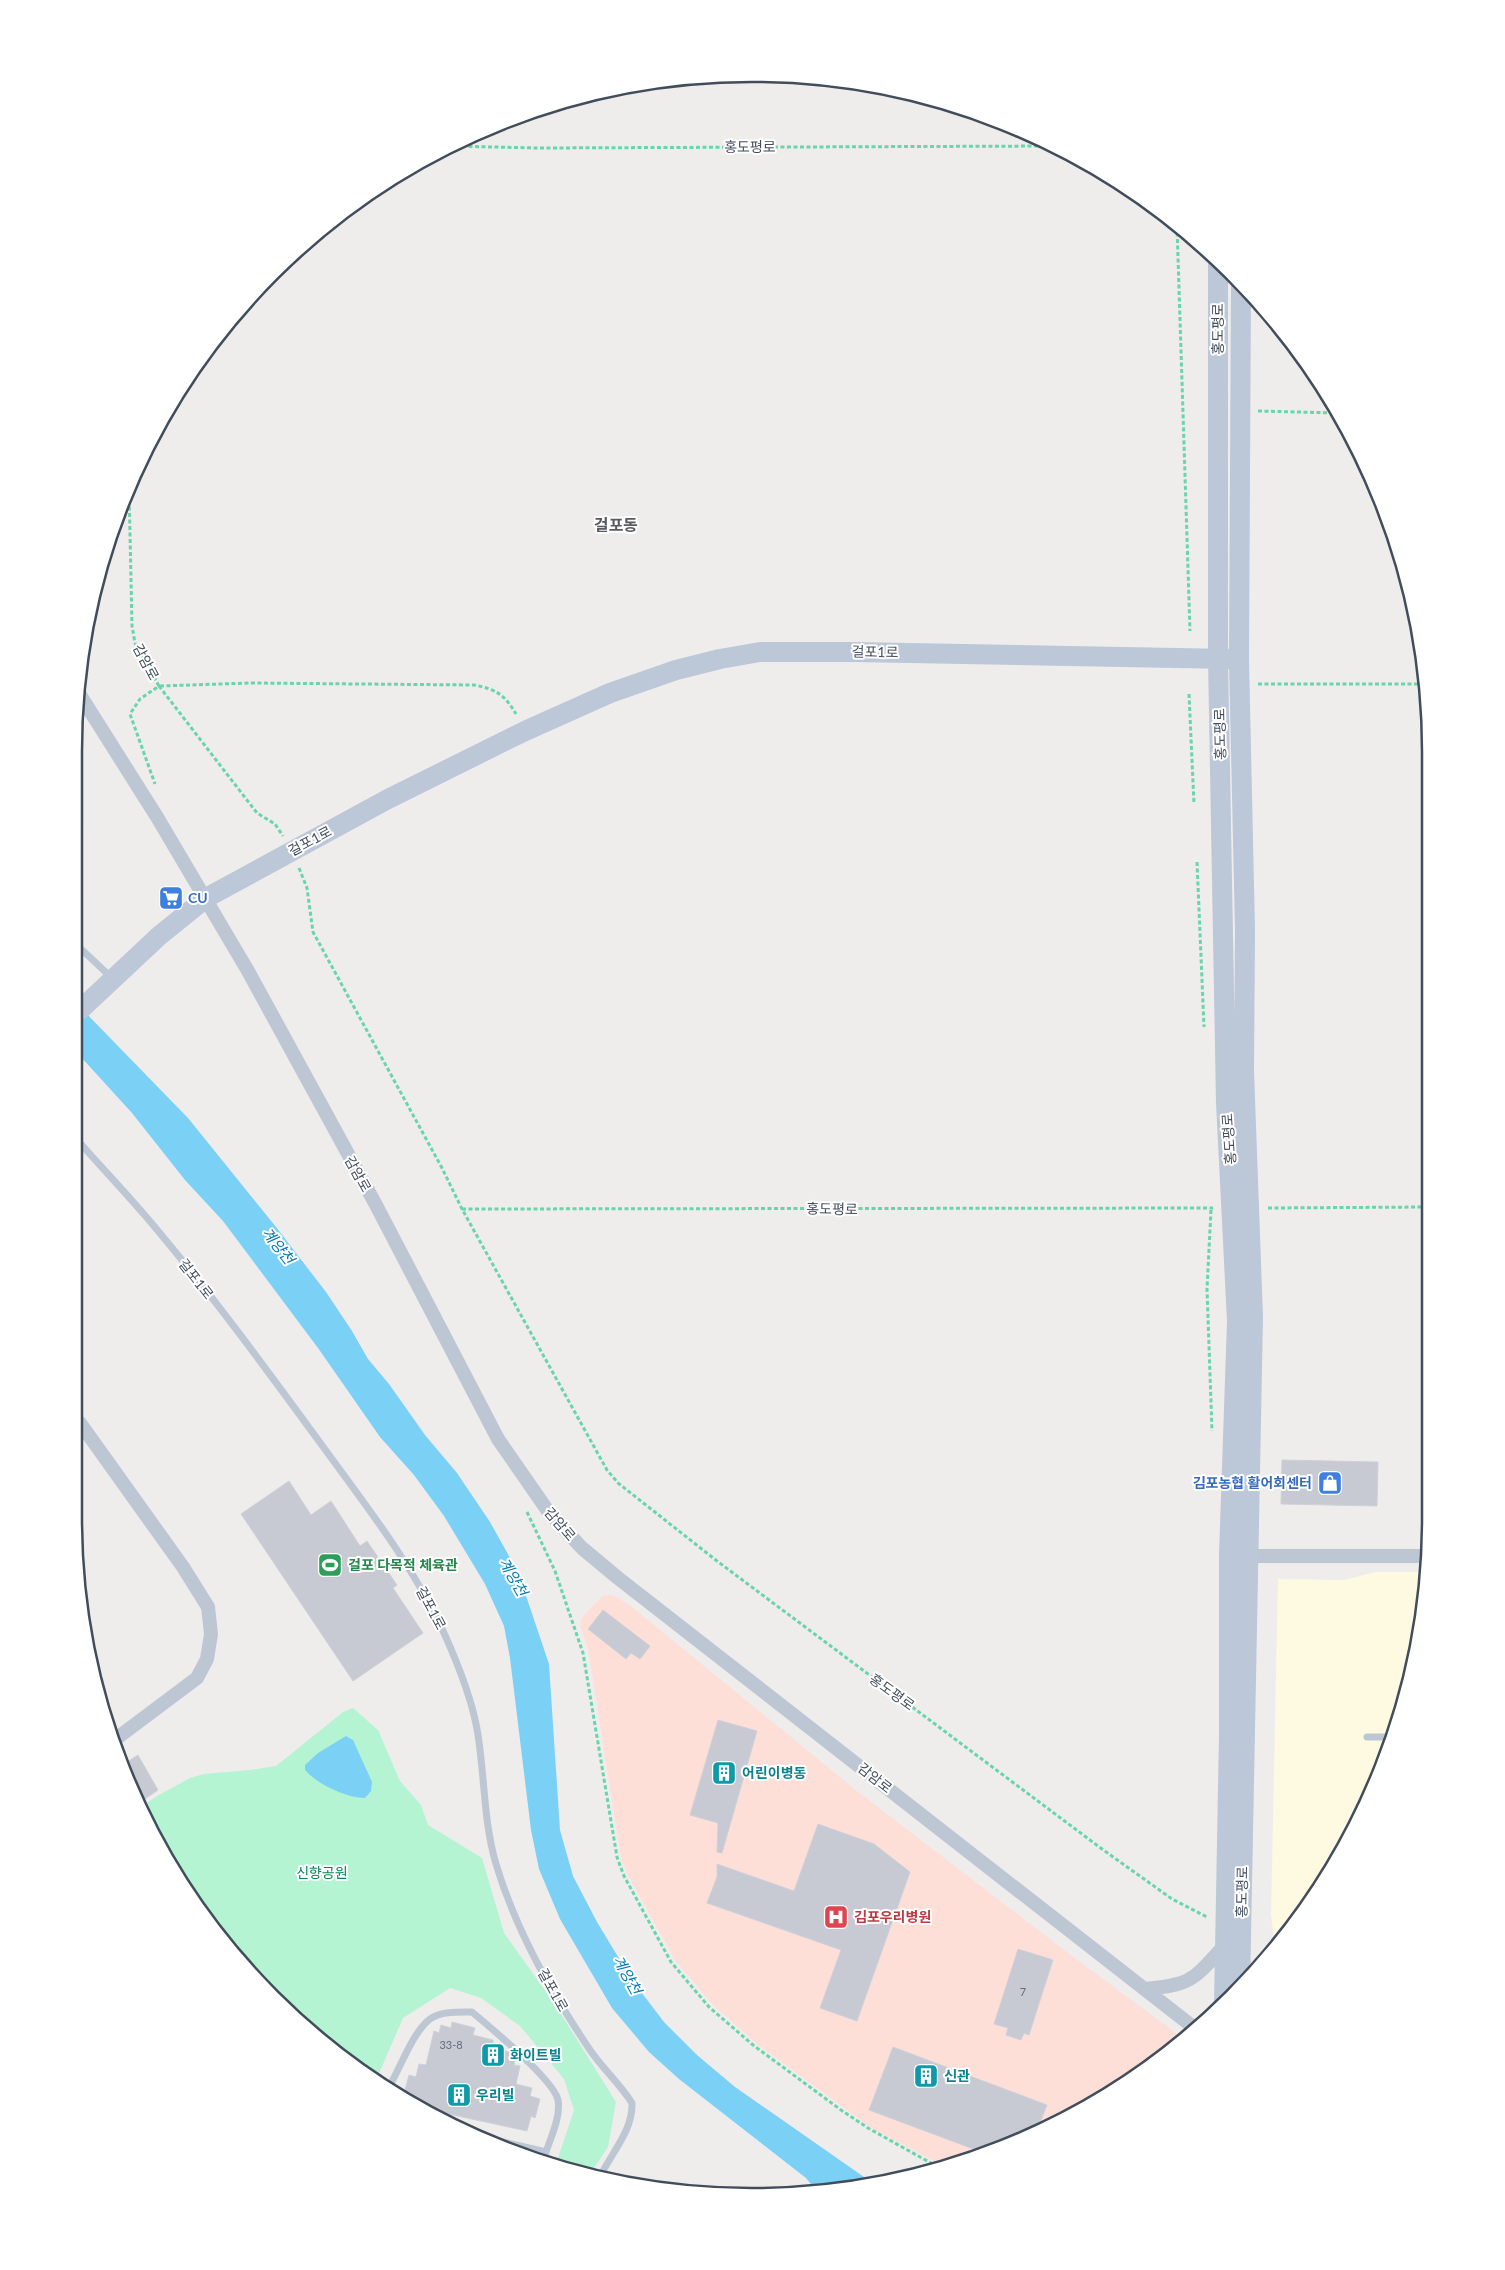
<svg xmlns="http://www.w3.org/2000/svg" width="1505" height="2270" font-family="Lato,'Noto Sans KR',sans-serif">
  <rect width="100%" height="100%" fill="#efecec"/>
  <path fill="#fef9e1" d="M1375 1572H1426L1425 1606 1395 1735 1361 1817 1275 1947 1271 1915 1278 1579 1344 1580Z"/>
  <path fill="#fedfd8" d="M609 1595 615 1596 632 1607 857 1791 1072 1956 1184 2039 1092 2105 1012 2145 943 2166 870 2127 757 2044 710 2002 675 1960 629 1877 621 1858 588 1648 580 1626 581 1620 592 1606 603 1596Z"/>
  <path fill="#b4f4d3" d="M353 1708 378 1730 400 1781 421 1805 428 1825 482 1858 504 1933 554 2003 616 2102 608 2147 590 2174 556 2164 574 2110 564 2079 520 2026 481 1998 450 1988 403 2018 377 2078 339 2056 272 1997 188 1895 144 1805 157 1796 190 1778 204 1774 250 1770 276 1766 343 1712Z"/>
  <path fill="#7bd0f6" d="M80 1007 188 1118 276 1227 326 1292 352 1331 368 1359 389 1384 425 1435 457 1473 490 1522 518 1572 549 1664 560 1830 573 1876 597 1922 632 1980 664 2022 697 2055 735 2087 874 2184 814 2188 806 2178 679 2079 649 2052 612 2008 560 1919 539 1869 531 1830 510 1658 504 1626 485 1584 444 1516 414 1475 380 1437 318 1348 223 1221 185 1180 132 1113 80 1056Z
    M346 1736 353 1740 372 1782 371 1791 365 1798C346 1798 317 1784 305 1770V1765L318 1753Z"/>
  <path fill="#c7cad3" stroke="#cfd1d9" d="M1282 1460 1378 1462 1377 1506 1281 1504Z
    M289 1481 311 1515 331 1501 360 1546 367 1541 397 1585 393 1588 423 1633 353 1681 241 1514Z
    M603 1610 650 1646 640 1659 631 1653 626 1659 588 1629Z
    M718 1720 757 1731 722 1853 717 1852 718 1823 690 1815Z
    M138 1755 158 1790 142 1801 124 1764Z
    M818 1824 874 1844 910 1872 857 2021 820 2008 841 1950 707 1903 717 1877V1864L794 1891Z
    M1018 1949 1053 1960 1029 2035 1024 2033 1021 2040 1006 2035 1008 2028 994 2024Z
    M452 2022 475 2028 473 2035 493 2040V2043L501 2046 500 2050 510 2052 508 2058 515 2059 514 2065 520 2066 516 2084 532 2088 530 2096 540 2099 535 2118 531 2116 527 2131 439 2112 440 2109 424 2105 404 2094 409 2075 416 2077 419 2064 426 2065 434 2031 439 2033 441 2025 451 2028Z
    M893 2047 1047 2105 1036 2133 1012 2145 984 2153 869 2110Z"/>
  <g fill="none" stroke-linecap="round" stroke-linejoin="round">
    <path stroke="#68d5ab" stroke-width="3" stroke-dasharray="4 2.5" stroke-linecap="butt" d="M449 146 538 148 1051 146
      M1177 226 1190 631
      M1258 411 1337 413
      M129 487 132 626 135 643 159 686 140 699 130 714 155 784
      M1258 684H1426
      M159 686 257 813 275 824 283 836
      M160 686 250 683 474 685C496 689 505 695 516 714
      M1189 694 1194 804
      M1197 862 1204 1027
      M299 868 307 888 313 932 442 1168 462 1209 607 1470 618 1483 717 1561 1102 1849 1172 1899 1207 1917
      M1268 1208 1427 1207
      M462 1209 1213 1208
      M1211 1210 1207 1289 1212 1431
      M527 1512 555 1571 583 1653 617 1857 624 1876 671 1962 709 2007 753 2045 841 2110 868 2128 938 2167"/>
    <path stroke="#bdc7d4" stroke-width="7" d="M80 948 112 978
      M80 1143C102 1168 126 1193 148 1219 210 1292 267 1370 324 1448 367 1507 414 1567 444 1633 458 1664 471 1696 477 1729 485 1774 483 1820 496 1864 516 1931 551 1992 590 2050 603 2069 620 2084 632 2103 633 2131 611 2153 600 2177
      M1367 1737H1395
      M390 2085C401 2066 413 2032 430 2019 441 2011 459 2012 472 2012 490 2027 554 2080 558 2100 561 2116 551 2137 546 2152
      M478 2136 546 2152 543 2160"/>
    <path stroke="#bdc7d4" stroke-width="14" d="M80 695 157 817 248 971 376 1205 498 1439 550 1514 582 1548 618 1578 1197 2030
      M80 1423 183 1567 208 1607 211 1634 207 1659 197 1678 113 1741
      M1240 1556H1426
      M1144 1989C1192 1985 1193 1980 1225 1945"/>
    <path stroke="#bcc7d8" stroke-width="20" d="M1218 261V659L1226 1102 1237 1321 1229 1555V1734L1224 2004
      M80 1010 159 936 206 898 388 799 525 731 610 693 676 670 720 659 760 652H855L1230 659
      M1240 1988 1253 1317 1244 1071 1245 930 1239 660 1241 286"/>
  </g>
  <defs>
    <symbol id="supermarket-square" viewBox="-11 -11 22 22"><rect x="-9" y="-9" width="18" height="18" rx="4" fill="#3f7fe0" stroke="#fff"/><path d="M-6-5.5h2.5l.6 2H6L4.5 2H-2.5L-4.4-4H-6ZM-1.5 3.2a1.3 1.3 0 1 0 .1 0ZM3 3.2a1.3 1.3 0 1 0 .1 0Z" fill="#fff"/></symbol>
    <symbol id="shop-square" viewBox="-11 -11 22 22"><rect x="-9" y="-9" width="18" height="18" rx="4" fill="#3f7fe0" stroke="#fff"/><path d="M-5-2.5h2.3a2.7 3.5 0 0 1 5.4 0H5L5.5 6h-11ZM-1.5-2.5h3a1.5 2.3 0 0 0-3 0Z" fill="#fff"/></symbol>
    <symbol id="stadium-square" viewBox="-11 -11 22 22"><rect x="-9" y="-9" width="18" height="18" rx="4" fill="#2e9e5b" stroke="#fff"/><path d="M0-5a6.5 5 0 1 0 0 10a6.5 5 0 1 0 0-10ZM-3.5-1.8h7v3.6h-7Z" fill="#fff"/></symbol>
    <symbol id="building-square" viewBox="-11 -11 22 22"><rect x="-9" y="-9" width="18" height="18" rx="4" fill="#0f9aa8" stroke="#fff"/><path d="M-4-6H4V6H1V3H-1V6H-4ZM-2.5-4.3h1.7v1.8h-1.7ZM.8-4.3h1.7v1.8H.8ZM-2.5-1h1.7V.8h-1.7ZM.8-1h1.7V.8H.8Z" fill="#fff"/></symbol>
    <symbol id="hospital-square" viewBox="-11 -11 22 22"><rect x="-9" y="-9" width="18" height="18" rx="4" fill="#e0444e" stroke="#fff"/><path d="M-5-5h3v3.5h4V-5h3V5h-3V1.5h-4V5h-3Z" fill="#fff"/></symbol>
  </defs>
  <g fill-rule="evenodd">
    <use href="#supermarket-square" x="157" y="884" width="28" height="28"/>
    <use href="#shop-square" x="1316" y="1469" width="28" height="28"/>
    <use href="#stadium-square" x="316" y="1551" width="28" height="28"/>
    <use href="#building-square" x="710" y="1759" width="28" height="28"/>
    <use href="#hospital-square" x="822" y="1903" width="28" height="28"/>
    <use href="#building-square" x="479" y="2041" width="28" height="28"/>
    <use href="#building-square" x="912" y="2062" width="28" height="28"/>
    <use href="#building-square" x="445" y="2081" width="28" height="28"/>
  </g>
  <g text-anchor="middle" stroke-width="4" stroke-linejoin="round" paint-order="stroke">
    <g font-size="11" fill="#636c7a">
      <text x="1023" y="1996">7</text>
      <text x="451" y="2049">33-8</text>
    </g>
    <g font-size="14" fill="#424d5c" stroke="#fff">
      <text x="750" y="152">홍도평로</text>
      <text transform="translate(1218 329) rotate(-90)" y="5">홍도평로</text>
      <text transform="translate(875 652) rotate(1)" y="5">걸포1로</text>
      <text transform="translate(146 662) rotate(62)" y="5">감암로</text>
      <text transform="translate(1220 734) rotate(-91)" y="5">홍도평로</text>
      <text transform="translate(310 841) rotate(-28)" y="5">걸포1로</text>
      <text transform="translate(1229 1139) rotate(-94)" y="5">홍도평로</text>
      <text transform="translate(358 1174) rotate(61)" y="5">감암로</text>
      <text transform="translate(832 1209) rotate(1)" y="5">홍도평로</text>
      <text transform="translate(196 1279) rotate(52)" y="5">걸포1로</text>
      <text transform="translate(560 1524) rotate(49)" y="5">감암로</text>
      <text transform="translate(431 1608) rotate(62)" y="5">걸포1로</text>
      <text transform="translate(892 1692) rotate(36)" y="5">홍도평로</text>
      <text transform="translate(875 1778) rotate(38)" y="5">감암로</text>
      <text transform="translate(1242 1892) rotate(-89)" y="5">홍도평로</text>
      <text transform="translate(553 1990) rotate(61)" y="5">걸포1로</text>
    </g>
    <g font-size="14" font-weight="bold" fill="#366cbe" stroke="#fff" text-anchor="start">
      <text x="188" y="903">CU</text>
      <text x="1312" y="1488" text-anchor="end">김포농협 활어회센터</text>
    </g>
    <g font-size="14" font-weight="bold" fill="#27864d" stroke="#fff" text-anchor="start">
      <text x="348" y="1570">걸포 다목적 체육관</text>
    </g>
    <g font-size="14" font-weight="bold" fill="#0d838f" stroke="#fff" text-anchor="start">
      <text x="742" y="1778">어린이병동</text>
      <text x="510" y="2060">화이트빌</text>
      <text x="944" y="2081">신관</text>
      <text x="476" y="2100">우리빌</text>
    </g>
    <g font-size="14" fill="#0c8555" stroke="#fff">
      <text x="322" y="1878">신향공원</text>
    </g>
    <g font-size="14" font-weight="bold" fill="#be3a42" stroke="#fff" text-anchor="start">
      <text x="854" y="1922">김포우리병원</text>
    </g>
    <g font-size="15" font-style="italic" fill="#007ab1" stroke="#fff">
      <text transform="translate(278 1246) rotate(52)" y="5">계양천</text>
      <text transform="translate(513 1577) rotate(60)" y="5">계양천</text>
      <text transform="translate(627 1975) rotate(61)" y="5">계양천</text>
    </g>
    <g font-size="16" font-weight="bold" fill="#585c62" stroke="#fff">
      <text x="616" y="531">걸포동</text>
    </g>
  </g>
  <path d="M0 0H1505V2270H0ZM752 82H752A670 670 0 0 1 1422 752V1518A670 670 0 0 1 752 2188H752A670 670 0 0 1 82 1518V752A670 670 0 0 1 752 82Z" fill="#fff" fill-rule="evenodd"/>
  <path fill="none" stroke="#424d5c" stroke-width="2.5" d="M752 82H752A670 670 0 0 1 1422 752V1518A670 670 0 0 1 752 2188H752A670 670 0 0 1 82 1518V752A670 670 0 0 1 752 82Z"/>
</svg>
